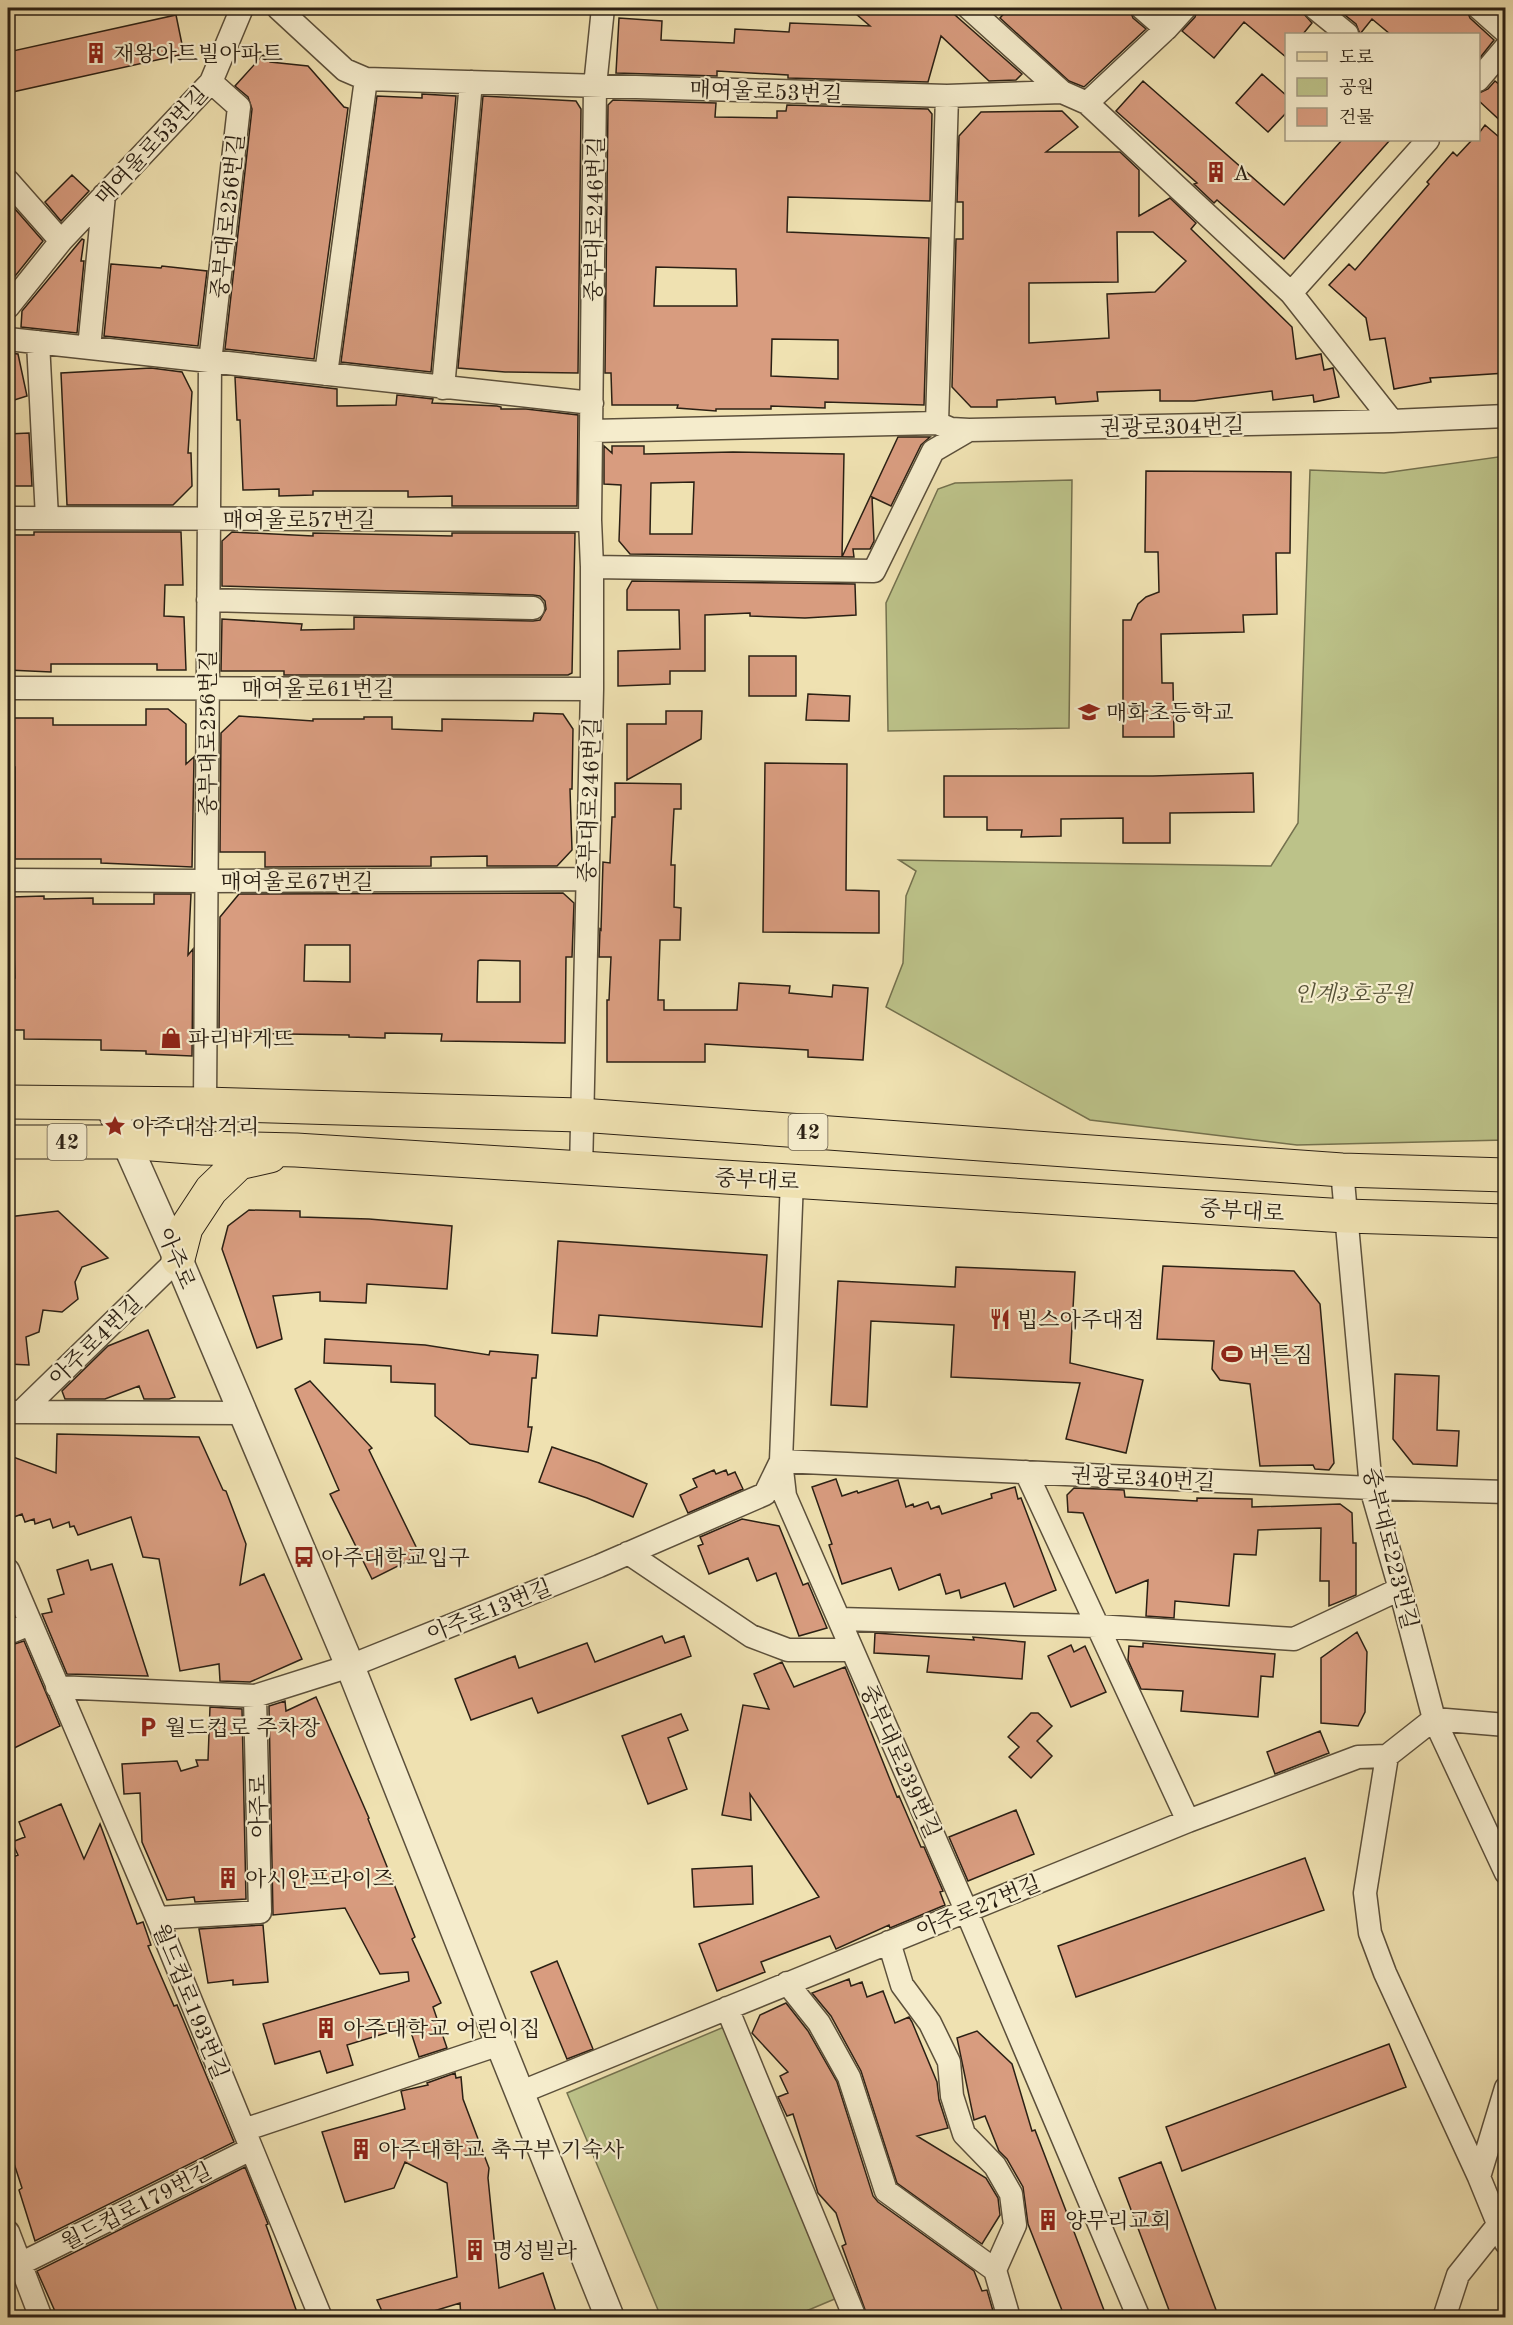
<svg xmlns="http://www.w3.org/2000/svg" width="1513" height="2325" font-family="'Old Standard TT','Noto Serif KR',serif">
  <rect width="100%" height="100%" fill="#efe1b1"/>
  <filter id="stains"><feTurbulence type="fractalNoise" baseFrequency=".00333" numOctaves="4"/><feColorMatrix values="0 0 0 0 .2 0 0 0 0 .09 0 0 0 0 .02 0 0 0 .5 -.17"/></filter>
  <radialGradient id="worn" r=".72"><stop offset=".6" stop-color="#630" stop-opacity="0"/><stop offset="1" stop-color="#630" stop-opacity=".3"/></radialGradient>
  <path fill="#bcc289" stroke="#74714e" stroke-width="1.5" d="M1505 456V1140L1297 1145 1090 1120 886 1007 903 963 906 896 916 871 899 860 1271 866 1298 823 1310 470 1384 473Z
    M1072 480 1069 728 888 731 886 603 938 489 955 483Z
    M724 2027 837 2298 792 2317H661L567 2093Z"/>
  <path fill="#d89c7f" stroke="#2b2014" stroke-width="1.5" fill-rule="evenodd" d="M849 8H947L1022 74 1016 80 989 81 941 36 928 82 788 78V75L717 71V76L616 73 619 18 662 21 661 40 734 43 735 29 789 32 790 23 870 26Z
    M1009 8H1129L1133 18 1146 29 1084 87 1069 81 1000 18Z
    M1198 8H1302L1303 13 1312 23 1303 34H1287V58L1244 22 1214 58 1182 31 1195 17Z
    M1336 8H1466L1470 18 1494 40 1479 59V34H1390L1372 19 1360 34 1356 24Z
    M176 15 184 54 8 93V52Z
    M263 55 270 62 308 66 344 107 348 108 314 359 225 349 252 109 248 97 235 86Z
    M1262 74 1287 96V112L1268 132 1236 103Z
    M1143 81 1284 205 1342 140H1390L1284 259 1217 200 1214 203 1194 184 1197 183 1116 111Z
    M1495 81 1506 90V126L1479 101V93L1488 89Z
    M422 94 456 96 431 372 341 362 377 96 422 98Z
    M483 96 576 101 581 109 578 373 505 372 458 368Z
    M613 100 716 103 715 117 777 118V111H786L787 105 928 109 932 114 930 201 788 197 787 232 929 238 924 405 825 402V408L771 406V409H716V411L677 408 678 405H612L611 373H605L608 105ZM656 267 736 269 737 306H654ZM772 339 838 340V379L771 376Z
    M1062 111 1078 127 1046 152H1120L1139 170V216L1170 198 1196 223 1191 229 1292 327 1296 359 1321 354 1324 370 1333 368 1339 397 1314 402 1313 395 1273 400 1272 391 1194 401H1160V390L1097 392 1098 401 1056 404 1055 397 997 400V407H971L952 387 956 239H963V202H957L959 136 981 112ZM1117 232H1153L1186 261 1155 292 1107 294 1109 338 1029 343V283L1118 282Z
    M1485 125 1506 143V373L1430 378 1431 382 1394 389 1385 338 1370 340 1366 318 1329 285 1349 264 1355 270 1429 184 1427 182 1453 152 1457 156 1472 140H1479V133Z
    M72 175 89 191 61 221 45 202Z
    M8 201 43 241 12 280 8 276Z
    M82 239 84 240 81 261H84L77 333 21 327 22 311Z
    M111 264 161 268 162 266 207 271 198 346 104 336Z
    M8 353 18 354 27 396 8 402Z
    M151 368 182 372 192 392 188 453H191L192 486 173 505H67L61 373Z
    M235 377 337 389V406L396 405 397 395 433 399 432 403 497 406 501 407V409H526L578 415 577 506H452V496L408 497V491H313V495L279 496V489L243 490 240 420H237Z
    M29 433 32 486H8V434Z
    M898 437H930L921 445 891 506 872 497 874 541 870 549H853L854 557 630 554 619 541 621 485 604 484V446L612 453V446H644V454L733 452 844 454 842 557ZM694 482 692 534H650L651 483Z
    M1146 471 1291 472 1290 553H1276L1277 614 1243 615 1244 632 1161 634 1162 683H1173L1174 737H1123V620H1131L1138 604 1146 597 1159 592 1158 552H1145Z
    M34 532H181L183 585H165L164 616 184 617 186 670H157V664H51V672L8 670V535H34Z
    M232 532 313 536V533L452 536V533H575L572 673 568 675H284V671H221L222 619 302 624 301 630 354 629V617L533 621 540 620 546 609 545 601 540 596 533 595 222 586V541Z
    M632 581 855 584 856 615 805 618 750 616V613L705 615V671H670V684L618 686V651L680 649 679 610H627V590Z
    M749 656H796V696H749Z
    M808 694 850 696 849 721 806 720Z
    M146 709H168L186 724V764L194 757 192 867 101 863V859H15V767H8V718H53V725H146Z
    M666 711H702L701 739 627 780V724H666Z
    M534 713 563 714 573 729 572 789H570L572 850 557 866H487V856L431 857V866L265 867V852H220L221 733 239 716 313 721V719H364V717H392V729L442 731V719L533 721Z
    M765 763 847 764 846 890 879 891V933L763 932Z
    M1253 773 1254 812 1170 813V843H1123V818L1061 819V836L1021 837 1022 830H987V817H944V776H1153Z
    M615 783 681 784V809H674L671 865H675L674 907 681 908 680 940H660L658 1000H664V1010H737L739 983 790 986 789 993 832 997 833 985 868 988 863 1060 808 1057V1050L705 1044V1062H607V1000H609L611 957H599L600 929 601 930 603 862 610 863 612 817H615Z
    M563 893 574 903 572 957H566L565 1043 441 1041 442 1034 385 1033V1038L349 1037V1035L219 1033 220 917 239 894ZM305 945H350V982L304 981ZM480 960 520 961V1002H477L478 961Z
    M154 894H191L188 955 193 949 192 1056 146 1054V1051L101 1050V1040L24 1039V1030H8V978H15L12 897 44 896V899L93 898V904H154Z
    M249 1210 300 1211V1217L369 1219 452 1226 447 1289 367 1284 366 1303 320 1301V1292L273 1296 282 1339 257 1348 222 1249 228 1226Z
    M58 1211 108 1258 82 1267 75 1282 78 1299 62 1312 43 1310 39 1332 26 1337 29 1365 8 1364V1217Z
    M558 1241 767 1255 762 1327 599 1315 597 1336 552 1333Z
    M1163 1266 1294 1271 1320 1304 1334 1463 1329 1470 1315 1469 1313 1465 1260 1466 1250 1384 1220 1380 1212 1369 1214 1341 1157 1339Z
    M956 1267 1075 1272 1070 1363 1143 1380 1126 1453 1066 1439 1080 1383 951 1377 954 1325 871 1321 867 1407 831 1405 838 1281 955 1287Z
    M148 1330 175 1397 169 1399H144L139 1386 105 1399H65L62 1391 108 1346Z
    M325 1339 425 1345 489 1355 490 1351 538 1355 536 1378H532L528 1427H532L528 1452 470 1444 435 1416V1384L391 1382V1366L324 1363Z
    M1395 1374 1439 1376 1437 1430 1459 1431 1457 1466 1413 1464 1393 1439Z
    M310 1381 372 1448 369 1450 420 1555 372 1579 330 1494 339 1490 295 1389Z
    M57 1434 199 1437 223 1490 226 1491 246 1544 240 1585 264 1574 302 1659 250 1682 220 1681 219 1664 180 1671 159 1559 143 1557 131 1517 78 1535 74 1526 70 1527 69 1522 53 1528 50 1519 35 1524 34 1519 25 1522 22 1514 14 1517 8 1500V1455L56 1473Z
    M552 1447 599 1463 647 1484 633 1517 587 1498 539 1482Z
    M714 1470 716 1474 726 1470 728 1475 735 1472 743 1489 688 1513 680 1495 697 1487 693 1479Z
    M836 1479 842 1496 857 1491 858 1493 898 1480 906 1507 913 1504 914 1507 928 1502 931 1509 939 1506 942 1514 992 1498 991 1494 1015 1487 1018 1499 1021 1498 1056 1590 1014 1607 1005 1583 961 1598 959 1590 946 1594 940 1574 899 1590 891 1568 842 1584 829 1545 832 1544 812 1487Z
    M1074 1488 1124 1490 1125 1497 1197 1501V1498L1252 1499V1507L1340 1504 1352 1513 1353 1543H1356V1595L1329 1606V1581H1320L1321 1528 1258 1530 1256 1555 1234 1554 1229 1606 1175 1601 1174 1618 1146 1616 1148 1580 1116 1593 1083 1513 1068 1512 1067 1495Z
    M742 1519 779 1526 803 1585 808 1583 827 1628 799 1636 776 1573 757 1581 748 1558 709 1574 698 1546 703 1544 700 1537Z
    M88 1560 91 1570 112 1564 148 1676 67 1674 42 1614 52 1612 48 1599 64 1594 57 1570Z
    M1357 1632 1367 1652 1365 1712 1358 1726 1321 1723V1658Z
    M875 1633 974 1640 973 1637 1025 1642 1022 1679 927 1672 929 1656 874 1653Z
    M662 1636 665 1643 684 1636 691 1656 538 1713 532 1698 471 1720 455 1679 515 1656 519 1668 587 1643 595 1662Z
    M24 1641 60 1726 8 1751V1646Z
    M1143 1643 1275 1654 1273 1677 1261 1676 1258 1717 1181 1711 1183 1691 1141 1689 1128 1660 1129 1646 1143 1647Z
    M1071 1645 1074 1652 1085 1646 1106 1692 1071 1707 1048 1656Z
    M782 1662 794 1687 845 1667 897 1797 899 1796 921 1847H924L943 1891 940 1892 945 1905 890 1928 889 1925 836 1949 830 1936 761 1962 765 1972 717 1991 699 1944 819 1897 750 1794 751 1820 722 1815 743 1705 769 1709 754 1674Z
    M316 1697 369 1818 368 1819 415 1937 412 1939 441 2003 433 2007 447 2048 419 2057 409 2026 347 2045 353 2065 327 2073 320 2051 275 2064 263 2024 409 1981 408 1972 380 1974 345 1908 273 1915 269 1706 285 1701 286 1711Z
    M210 1707 242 1709 246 1899 195 1902 194 1897 167 1900 142 1842 140 1793 124 1794 122 1764 177 1761 181 1771 198 1766 196 1760H208Z
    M1031 1713H1038L1052 1726 1037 1741 1052 1756 1031 1778 1009 1757 1019 1747 1008 1737Z
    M681 1714 688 1730 668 1738 687 1789 648 1804 622 1736Z
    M1320 1731 1329 1753 1275 1774 1267 1752Z
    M61 1804 84 1859 100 1824 137 1924 143 1922 151 1945 148 1946 174 2006 177 2005 234 2142 35 2241 19 2190 22 2188 8 2145V1859L18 1855 12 1842 25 1837 19 1822Z
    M1016 1810 1034 1854 968 1881 949 1837Z
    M1305 1858 1324 1910 1076 1997 1058 1946Z
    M752 1866 753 1904 694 1907 692 1869Z
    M263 1925 268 1982 233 1985V1980L208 1983 199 1929Z
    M557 1961 593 2049 567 2059 531 1972Z
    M849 1979 851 1986 862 1982 867 1997 883 1991 895 2023 909 2017 912 2022 937 2082 939 2100 948 2128 917 2136 986 2178 998 2198 1000 2215 982 2244 897 2183 861 2071 831 2016 812 1993Z
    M786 2003 808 2031 837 2082 873 2196 878 2202 974 2271 982 2291 987 2290 995 2318H868L842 2246 846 2244 836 2213 818 2193 793 2114 787 2116 778 2097 788 2093 780 2076 788 2072 752 2033 760 2015Z
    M977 2031 1012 2064 1032 2131 1035 2130 1107 2318H1065L1028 2224 1023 2187 1007 2159 999 2151 985 2116 974 2120 957 2038Z
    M1389 2044 1406 2087 1182 2171 1166 2127Z
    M455 2073 456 2078 461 2077 463 2099 489 2168 488 2178 499 2288 543 2273 558 2318H461L460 2303 411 2318H385L377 2300 457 2277 447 2183 405 2162 394 2188 345 2202 322 2132 405 2109 401 2091 428 2085 427 2083Z
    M1161 2162 1219 2318H1172L1119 2178Z
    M245 2167 268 2224 266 2225 299 2318H58L37 2271Z"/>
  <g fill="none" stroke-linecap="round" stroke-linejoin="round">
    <defs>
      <path id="minor" d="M278 8 345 70 366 79 947 96 1062 92
        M969 8 1062 92 1087 103 1291 293 1392 421
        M1142 8 1166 29
        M1315 8 1347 34
        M1479 8 1506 32
        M1478 80 1506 47
        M1087 103 1166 29 1185 8
        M8 181 61 241
        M1291 293 1428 140
        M8 307 61 241 211 82 242 8
        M8 339 592 403
        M38 342 47 518
        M89 348 104 195
        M326 374 366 79
        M443 388 471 82
        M937 423 947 96
        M592 431 937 423 951 429 969 430 1392 421 1506 416
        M8 518 590 520
        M592 567 874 571 933 451 969 430
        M208 600 533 608
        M8 688 592 689
        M8 880 207 881 586 879
        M205 1104 210 362 239 107 211 82
        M581 1170 592 689V567L590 520 595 86 603 8
        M1342 1170 1371 1488 1400 1589 1434 1719 1506 1873
        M792 1180 781 1461 785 1496 966 1910 1139 2318
        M8 1412H21L178 1259
        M21 1412 243 1413
        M1026 1472 1188 1821
        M628 1553 751 1636 788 1650H852
        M8 1570 157 1918 321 2318
        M839 1619 1097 1626 1294 1639 1400 1589
        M8 1633 30 1624
        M57 1687 255 1696 350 1666 599 1566 765 1494 781 1461 1371 1488 1506 1492
        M1387 1756 1365 1893 1370 1933 1385 1973 1479 2177
        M157 1918 260 1912 255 1696
        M889 1942 902 1985 930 2023 949 2062 952 2096 964 2134 995 2166 1011 2194 1015 2225 995 2270 1009 2318
        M787 1983 819 2023 849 2077 886 2191 995 2270
        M727 2008 855 2318
        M1506 2088 1479 2177 1506 2243
        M519 2093 1188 1821 1358 1757 1387 1756 1434 1719 1506 1725
        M244 2130 500 2044
        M8 2232 41 2318
        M20 2264 251 2149
        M1444 2318 1458 2275 1498 2225"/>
      <path id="tertiary" d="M109 1104 178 1259 350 1666 500 2044 610 2318"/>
      <path id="primary" d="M8 1102 205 1104 580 1115 1342 1170 1506 1175
        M8 1142H126L203 1148 296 1150 1346 1216 1506 1221
        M178 1259 186 1228 211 1190 239 1163 270 1156"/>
    </defs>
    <use href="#minor" stroke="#5c503b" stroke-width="25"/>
    <use href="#tertiary" stroke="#5c503b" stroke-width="31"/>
    <use href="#primary" stroke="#2b2014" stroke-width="35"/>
    <use href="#minor" stroke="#f5eccc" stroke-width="22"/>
    <use href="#tertiary" stroke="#f5eccc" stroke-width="28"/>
    <use href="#primary" stroke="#efe1b1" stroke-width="33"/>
  </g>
  <defs>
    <symbol id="building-bare" viewBox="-9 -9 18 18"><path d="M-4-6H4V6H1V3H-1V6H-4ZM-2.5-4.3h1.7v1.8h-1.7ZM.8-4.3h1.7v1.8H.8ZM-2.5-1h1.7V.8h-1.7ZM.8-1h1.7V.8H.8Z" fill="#8f2418" stroke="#f5eccc" stroke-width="2.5" paint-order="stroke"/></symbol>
    <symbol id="school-bare" viewBox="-9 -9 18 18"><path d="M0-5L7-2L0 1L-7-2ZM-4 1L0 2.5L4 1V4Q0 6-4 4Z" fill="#8f2418" stroke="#f5eccc" stroke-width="2.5" paint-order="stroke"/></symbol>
    <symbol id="shop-bare" viewBox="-9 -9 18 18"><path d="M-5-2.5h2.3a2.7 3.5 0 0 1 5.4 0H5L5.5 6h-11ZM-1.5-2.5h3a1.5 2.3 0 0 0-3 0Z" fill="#8f2418" stroke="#f5eccc" stroke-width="2.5" paint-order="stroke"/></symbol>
    <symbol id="sight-bare" viewBox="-9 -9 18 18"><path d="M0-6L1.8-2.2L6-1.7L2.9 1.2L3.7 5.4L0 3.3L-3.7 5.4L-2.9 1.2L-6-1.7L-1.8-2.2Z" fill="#8f2418" stroke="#f5eccc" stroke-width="2.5" paint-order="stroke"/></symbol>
    <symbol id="restaurant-bare" viewBox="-9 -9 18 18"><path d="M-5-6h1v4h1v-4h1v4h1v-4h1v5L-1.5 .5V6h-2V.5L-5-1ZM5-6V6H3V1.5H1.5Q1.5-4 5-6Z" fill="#8f2418" stroke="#f5eccc" stroke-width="2.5" paint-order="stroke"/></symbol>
    <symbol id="stadium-bare" viewBox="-9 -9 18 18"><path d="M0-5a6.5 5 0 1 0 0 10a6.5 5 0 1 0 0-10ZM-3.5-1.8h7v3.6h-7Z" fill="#8f2418" stroke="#f5eccc" stroke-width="2.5" paint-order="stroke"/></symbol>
    <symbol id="bus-bare" viewBox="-9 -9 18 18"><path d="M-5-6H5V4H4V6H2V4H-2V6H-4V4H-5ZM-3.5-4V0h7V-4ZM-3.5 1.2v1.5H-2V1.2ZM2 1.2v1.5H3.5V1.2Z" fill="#8f2418" stroke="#f5eccc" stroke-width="2.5" paint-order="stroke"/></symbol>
    <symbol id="parking-bare" viewBox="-9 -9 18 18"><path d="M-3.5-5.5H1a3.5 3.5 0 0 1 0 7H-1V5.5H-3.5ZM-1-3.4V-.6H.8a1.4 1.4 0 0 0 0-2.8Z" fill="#8f2418" stroke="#f5eccc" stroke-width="2.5" paint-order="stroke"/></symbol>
  </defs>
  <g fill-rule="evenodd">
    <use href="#building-bare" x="81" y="38" width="30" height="30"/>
    <use href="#building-bare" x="1201" y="157" width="30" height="30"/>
    <use href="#school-bare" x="1074" y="697" width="30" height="30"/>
    <use href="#shop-bare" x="156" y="1023" width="30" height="30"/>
    <use href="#sight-bare" x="100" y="1111" width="30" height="30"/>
    <use href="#restaurant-bare" x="985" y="1304" width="30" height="30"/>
    <use href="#stadium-bare" x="1217" y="1339" width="30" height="30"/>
    <use href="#bus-bare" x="289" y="1542" width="30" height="30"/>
    <use href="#parking-bare" x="133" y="1712" width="30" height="30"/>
    <use href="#building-bare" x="213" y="1863" width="30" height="30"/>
    <use href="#building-bare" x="311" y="2013" width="30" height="30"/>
    <use href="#building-bare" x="346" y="2134" width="30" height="30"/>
    <use href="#building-bare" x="1033" y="2205" width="30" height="30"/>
    <use href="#building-bare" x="460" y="2235" width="30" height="30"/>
  </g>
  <g text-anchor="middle" stroke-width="4.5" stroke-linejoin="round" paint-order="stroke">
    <g fill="#f5eccc" stroke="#685d4b" stroke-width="1.5">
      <rect x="788.5" y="1114" width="39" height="36" rx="4.5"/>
      <rect x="47.5" y="1124" width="39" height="36" rx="4.5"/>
    </g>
    <g font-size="21" font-weight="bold" fill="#2b2014">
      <text x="808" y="1139">42</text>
      <text x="67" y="1149">42</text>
    </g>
    <g font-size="22" fill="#2b2014" stroke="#f5eccc" text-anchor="start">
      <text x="113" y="61">재왕아트빌아파트</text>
      <text x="1233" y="180">A</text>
      <text x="1106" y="720">매화초등학교</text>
      <text x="188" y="1046">파리바게뜨</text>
      <text x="132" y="1134">아주대삼거리</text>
      <text x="1017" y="1327">빕스아주대점</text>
      <text x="1249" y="1362">버튼짐</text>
      <text x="321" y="1565">아주대학교입구</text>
      <text x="165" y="1735">월드컵로 주차장</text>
      <text x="245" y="1886">아시안프라이즈</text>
      <text x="343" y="2036">아주대학교 어린이집</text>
      <text x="378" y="2157">아주대학교 축구부 기숙사</text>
      <text x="1065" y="2228">양무리교회</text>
      <text x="492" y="2258">명성빌라</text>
    </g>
    <g font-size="22" fill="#2b2014" stroke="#f5eccc">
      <text transform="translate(766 91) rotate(2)" y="8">매여울로53번길</text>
      <text transform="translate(151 145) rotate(-47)" y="8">매여울로53번길</text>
      <text transform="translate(227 216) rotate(-84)" y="8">중부대로256번길</text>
      <text transform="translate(594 219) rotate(-89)" y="8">중부대로246번길</text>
      <text transform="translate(1172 426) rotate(-1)" y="8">권광로304번길</text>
      <text x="299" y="527">매여울로57번길</text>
      <text x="318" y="696">매여울로61번길</text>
      <text transform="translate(207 733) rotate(-90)" y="8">중부대로256번길</text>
      <text transform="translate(589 800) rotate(-88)" y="8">중부대로246번길</text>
      <text x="297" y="889">매여울로67번길</text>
      <text transform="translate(757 1179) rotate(3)" y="8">중부대로</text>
      <text transform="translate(1242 1210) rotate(4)" y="8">중부대로</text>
      <text transform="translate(177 1258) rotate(67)" y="8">아주로</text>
      <text transform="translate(95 1340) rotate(-44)" y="8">아주로4번길</text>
      <text transform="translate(1143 1478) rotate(3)" y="8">권광로340번길</text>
      <text transform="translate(1391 1548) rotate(76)" y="8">중부대로223번길</text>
      <text transform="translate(489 1610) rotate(-22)" y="8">아주로13번길</text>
      <text transform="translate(901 1761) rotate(66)" y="8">중부대로239번길</text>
      <text transform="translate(258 1806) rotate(-91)" y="8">아주로</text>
      <text transform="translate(978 1906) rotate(-22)" y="8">아주로27번길</text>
      <text transform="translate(191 2001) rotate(68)" y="8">월드컵로193번길</text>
      <text transform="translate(136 2206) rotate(-27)" y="8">월드컵로179번길</text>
    </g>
    <g font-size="22" font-style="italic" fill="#565137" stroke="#f5eccc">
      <text x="1353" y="1001">인계3호공원</text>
    </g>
  </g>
  <rect width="1513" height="2325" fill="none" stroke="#efe1b1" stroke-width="30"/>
  <rect x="9" y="9" width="1495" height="2307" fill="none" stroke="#2b2014" stroke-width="3"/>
  <rect x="15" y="15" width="1483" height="2295" fill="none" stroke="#2b2014" stroke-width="1.5"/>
  <rect x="1285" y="33" width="195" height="108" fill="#f5eccc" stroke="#a49a82" stroke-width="1.5"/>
  <rect x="1297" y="52" width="30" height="9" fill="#efe1b1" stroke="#a49a82" stroke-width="1.5"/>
  <text x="1339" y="63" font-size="18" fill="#2b2014">도로</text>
  <rect x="1297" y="78" width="30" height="18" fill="#bcc289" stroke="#a49a82" stroke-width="1.5"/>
  <text x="1339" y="93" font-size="18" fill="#2b2014">공원</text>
  <rect x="1297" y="108" width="30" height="18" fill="#d89c7f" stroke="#a49a82" stroke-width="1.5"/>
  <text x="1339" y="123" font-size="18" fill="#2b2014">건물</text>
  <rect width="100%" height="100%" filter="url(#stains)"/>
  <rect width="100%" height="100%" fill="url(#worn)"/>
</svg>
